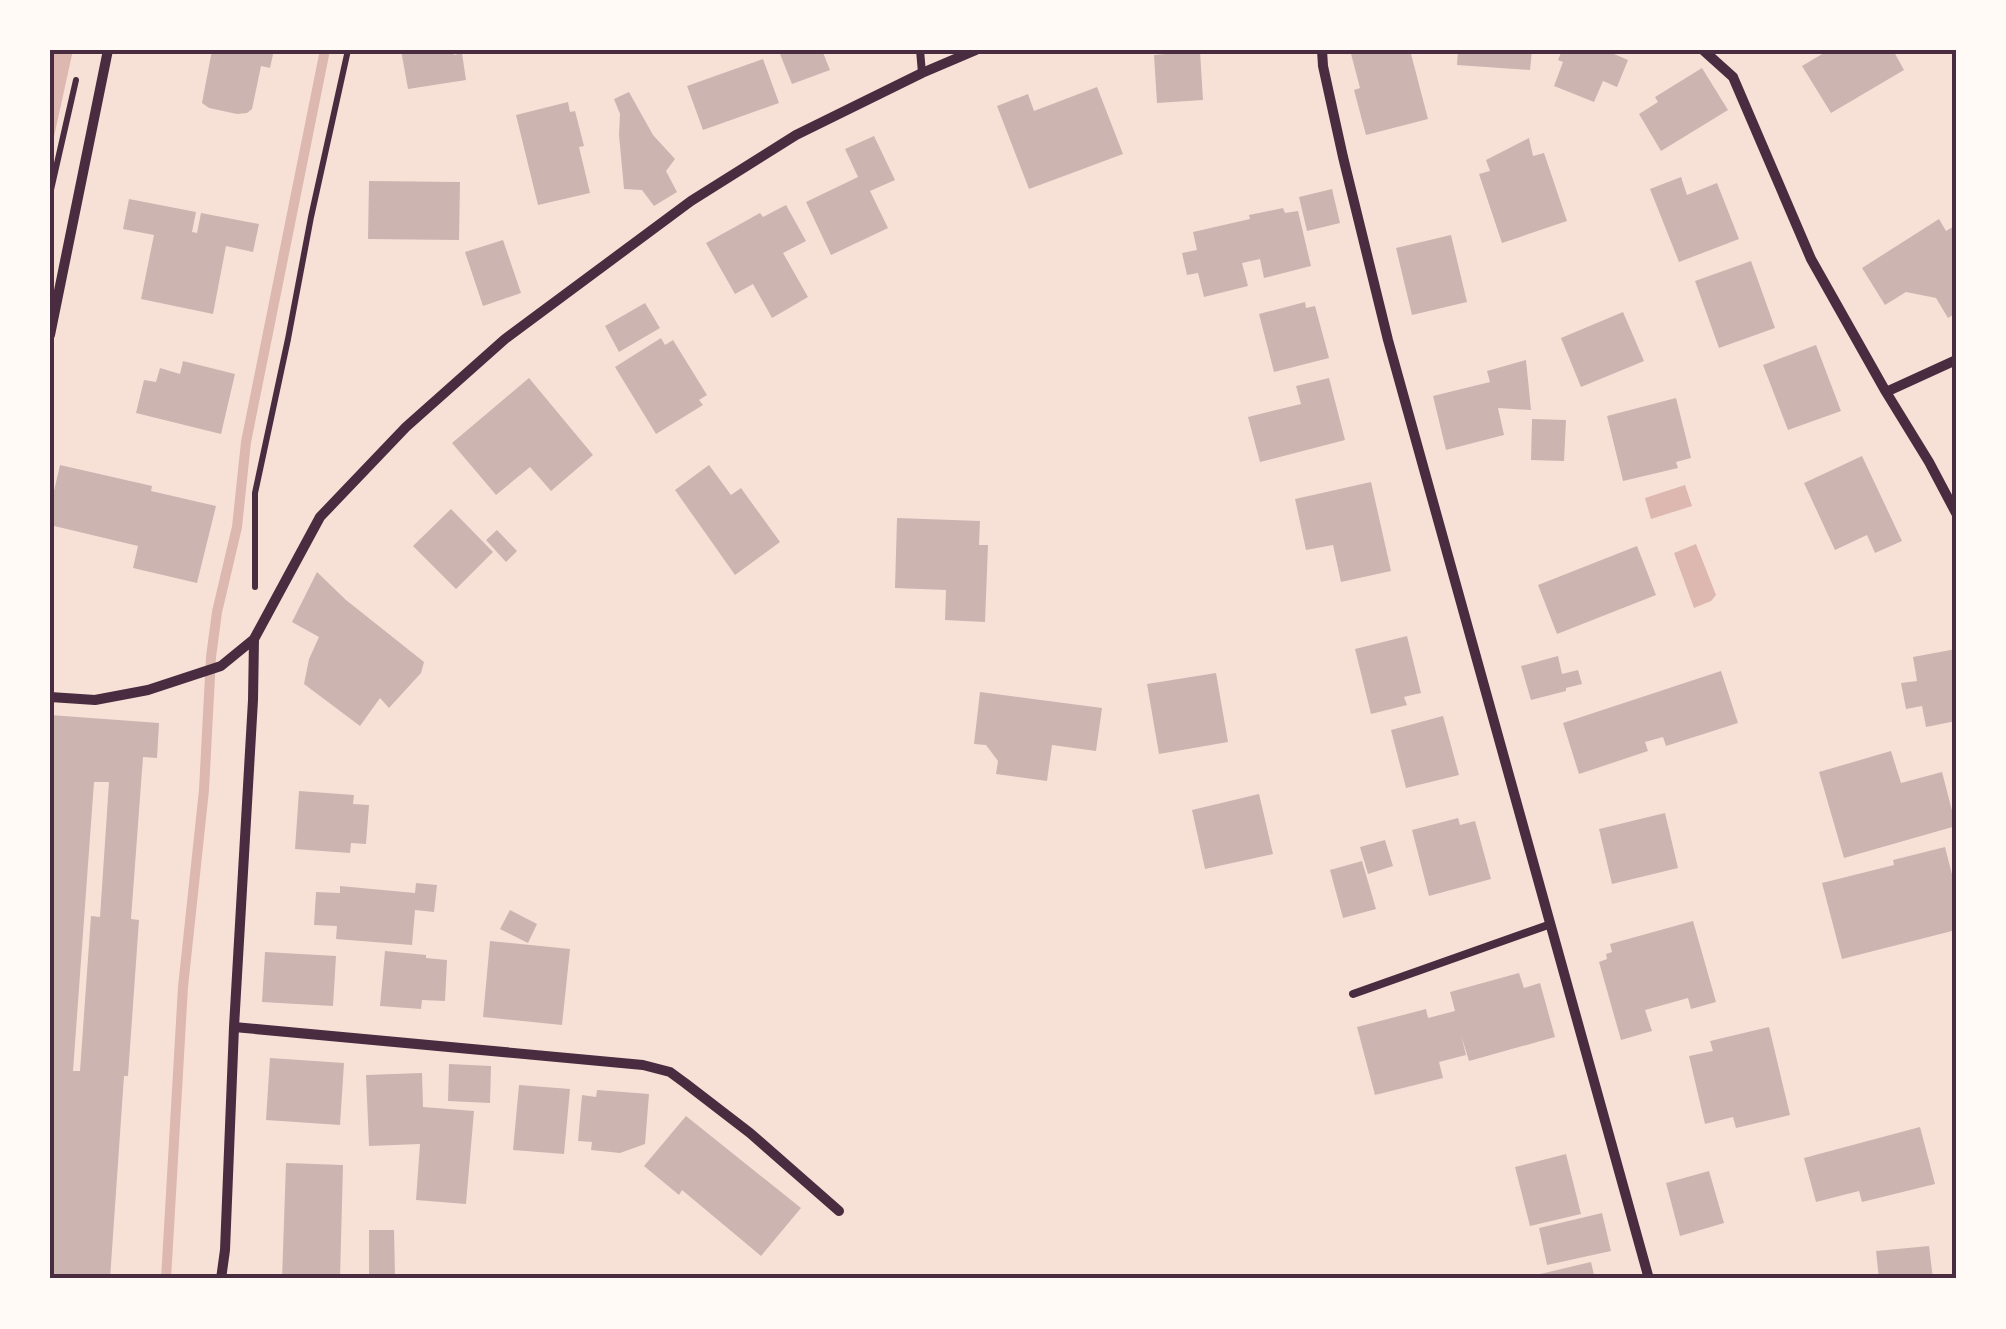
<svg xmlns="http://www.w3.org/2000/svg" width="2006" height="1329" font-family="'Work Sans',sans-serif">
  <rect width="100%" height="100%" fill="#f7e1d7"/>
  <path fill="#dcb8b0" d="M50 50H73L50 155Z
    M1685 485 1692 506 1651 519 1645 498Z
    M1696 544 1716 595 1711 601 1694 608 1674 553Z"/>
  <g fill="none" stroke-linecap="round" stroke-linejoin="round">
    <path stroke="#dcb8b0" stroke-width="10" d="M166 1279 183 987 204 790 211 657 217 612 237 527 246 442 325 50"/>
  </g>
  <path fill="#ccb4b1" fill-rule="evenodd" d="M212 50H274L270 68 261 66 252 109 247 113 237 114 209 108 202 103Z
    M401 50H453L454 55 462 53 466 80 408 89Z
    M790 50H822L830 70 792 84 780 54Z
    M1350 50H1410L1428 119 1366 135 1354 90 1360 88Z
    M1458 50H1532L1530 70 1457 65Z
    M1562 50H1616L1614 54 1628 60 1617 87 1603 81 1594 102 1554 86 1563 62 1558 60Z
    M1829 50H1893L1904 70 1831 113 1802 66Z
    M1200 51 1203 100 1157 103 1154 55Z
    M763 59 779 103 703 130 687 86Z
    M1702 68 1728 110 1661 151 1639 114 1658 102 1655 97Z
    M1097 87 1123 154 1029 189 997 106 1028 94 1034 111Z
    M629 92 653 135 675 159 666 171 677 192 654 206 642 190 624 189 619 135 620 114 614 99Z
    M568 102 570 112 575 111 584 146 579 147 590 193 538 205 516 115Z
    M874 136 895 180 870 191 888 228 831 255 806 202 858 177 845 149Z
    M1529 138 1533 156 1544 153 1567 221 1502 243 1479 174 1490 171 1486 160Z
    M1681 177 1687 195 1717 183 1739 239 1679 262 1650 189Z
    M369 181 460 182 459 240 368 239Z
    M1332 189 1340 223 1307 231 1299 197Z
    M129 199 196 212 192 232 197 233 201 213 259 224 253 252 226 246 213 314 141 299 154 235 123 229Z
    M786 205 806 241 783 253 808 297 772 318 753 284 735 294 706 243 760 213 763 217Z
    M1283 208 1285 213 1298 211 1311 266 1264 278 1260 259 1242 263 1248 286 1204 297 1198 273 1187 275 1182 253 1197 250 1193 232 1250 219 1249 215Z
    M1939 219 1946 231 1956 225V313L1948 318 1936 298 1906 292 1885 305 1862 268Z
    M1451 235 1467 302 1412 315 1396 248Z
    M503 240 521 293 483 306 465 252Z
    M1751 261 1775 328 1719 348 1695 281Z
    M1305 302 1306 308 1315 306 1329 358 1274 372 1259 314Z
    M645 303 660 328 619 352 605 326Z
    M1623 312 1644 361 1581 387 1561 338Z
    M661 338 665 345 673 340 707 395 699 400 703 405 656 434 615 367Z
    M1816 345 1841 411 1788 430 1763 365Z
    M1526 360 1531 410 1498 408 1504 435 1446 450 1433 396 1490 382 1487 371Z
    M183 361 235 374 221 434 136 413 144 380 156 382 160 368 180 374Z
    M529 378 593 455 551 491 530 467 496 495 452 443Z
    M1329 378 1345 440 1260 462 1248 417 1301 404 1296 386Z
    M1676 398 1691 458 1676 462 1678 468 1623 481 1607 416Z
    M1532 419 1566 420 1564 461 1531 460Z
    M1862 456 1902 541 1875 553 1867 535 1835 550 1804 483Z
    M60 465 152 486 151 491 216 506 197 583 133 568 138 546 50 525V508Z
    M709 465 731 495 741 488 780 542 735 575 675 490Z
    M1371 482 1391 571 1341 582 1333 545 1306 550 1295 499Z
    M451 509 493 552 456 589 413 546Z
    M897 518 980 521 979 545H988L985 622 945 620 946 590 895 588Z
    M497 530 517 551 506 562 486 540Z
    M1637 546 1656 595 1557 634 1538 585Z
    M317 572 346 600 424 662 421 673 389 708 380 698 360 726 304 684 309 659 319 637 292 622Z
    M1407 636 1421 693 1404 697 1407 705 1371 714 1355 649Z
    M1956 649V721L1926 727 1922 706 1906 709 1901 683 1917 681 1913 657Z
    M1558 656 1562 674 1578 670 1582 684 1566 688V691L1531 700 1521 666Z
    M1721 671 1738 723 1666 746 1663 737 1645 742 1648 751 1579 774 1563 723Z
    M1216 673 1228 742 1159 754 1147 684Z
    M980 692 1102 708 1096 751 1052 745 1047 781 996 774 998 761 986 745 974 744Z
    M50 715 159 723 157 758 143 757 131 919 139 920 128 1076H124L110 1279H50ZM94 782H109L100 917 91 916 80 1071H73Z
    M1443 716 1459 775 1406 788 1391 730Z
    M1891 751 1901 783 1942 772 1956 826 1844 858 1819 772Z
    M299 791 354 795 353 804 369 805 366 844 351 843 350 853 295 849Z
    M1259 794 1273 854 1205 869 1192 810Z
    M1665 813 1678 868 1612 884 1599 829Z
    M1458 818 1460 825 1475 821 1491 879 1429 896 1412 830Z
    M1385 840 1393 866 1368 874 1360 847Z
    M1945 847 1956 890V930L1842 959 1822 883 1894 865 1893 860Z
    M1362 861 1376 909 1343 918 1330 870Z
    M416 883 437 885 434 912 415 910 412 945 336 939 337 926 314 925 316 892 340 893V886L415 893Z
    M510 910 537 924 528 943 500 929Z
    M1693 921 1716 1002 1691 1009 1688 998 1645 1010 1652 1031 1621 1040 1599 962 1607 959 1606 954 1612 952 1610 944Z
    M490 941 570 949 562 1025 483 1017Z
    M385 951 426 955V958L447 960 445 1001 422 1000 421 1009 380 1006Z
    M265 952 336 956 333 1006 262 1002Z
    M1519 973 1524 988 1540 983 1555 1037 1469 1061 1461 1035 1466 1055 1439 1062 1443 1078 1375 1095 1357 1027 1426 1009 1428 1018 1455 1011 1450 992Z
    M1769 1027 1790 1115 1736 1128 1733 1117 1705 1124 1689 1056 1713 1051 1710 1041Z
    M270 1058 344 1063 340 1125 266 1120Z
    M449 1064 491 1066 490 1103 448 1101Z
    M422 1073 423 1107 474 1111 466 1204 416 1200 420 1144 369 1146 366 1075Z
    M519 1085 570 1089 564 1154 513 1150Z
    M597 1090 649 1094 645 1144 620 1153 591 1150 592 1142 578 1141 582 1095 596 1097Z
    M686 1116 801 1208 761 1256 682 1190 679 1195 644 1166Z
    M1920 1127 1935 1184 1862 1202 1859 1191 1816 1202 1804 1158Z
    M1566 1154 1581 1214 1530 1226 1515 1167Z
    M286 1163 343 1165 340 1279H282Z
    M1709 1171 1724 1223 1680 1236 1666 1183Z
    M1602 1213 1611 1251 1547 1265 1539 1228Z
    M369 1230H394L395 1276H369Z
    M1929 1246 1933 1279H1879L1876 1251Z
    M1591 1262 1595 1279H1537L1536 1275Z"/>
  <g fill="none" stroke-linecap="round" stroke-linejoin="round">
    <path stroke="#4a2c40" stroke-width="6" d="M50 194 76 80
      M255 587V493L288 339 311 217 348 50"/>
    <path stroke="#4a2c40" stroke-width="8" d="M920 50 922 73
      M1353 994 1551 924"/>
    <path stroke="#4a2c40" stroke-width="10" d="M1322 50 1323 66 1343 157 1388 340 1649 1279
      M1703 50 1733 77 1811 259 1886 392 1929 462 1956 513
      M50 335 108 50
      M1886 392 1956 360
      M50 697 95 700 148 690 221 666 254 639 320 517 406 427 505 339 691 201 796 135 922 73 976 50
      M234 1027 643 1065 670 1072 685 1083 750 1133 839 1211
      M221 1279 225 1250 234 1027 253 700 254 639"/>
  </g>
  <rect width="2006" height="1329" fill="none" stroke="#fffaf5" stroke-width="105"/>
  <rect x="52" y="52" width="1902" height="1224" fill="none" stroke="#4a2c40" stroke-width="4"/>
</svg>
